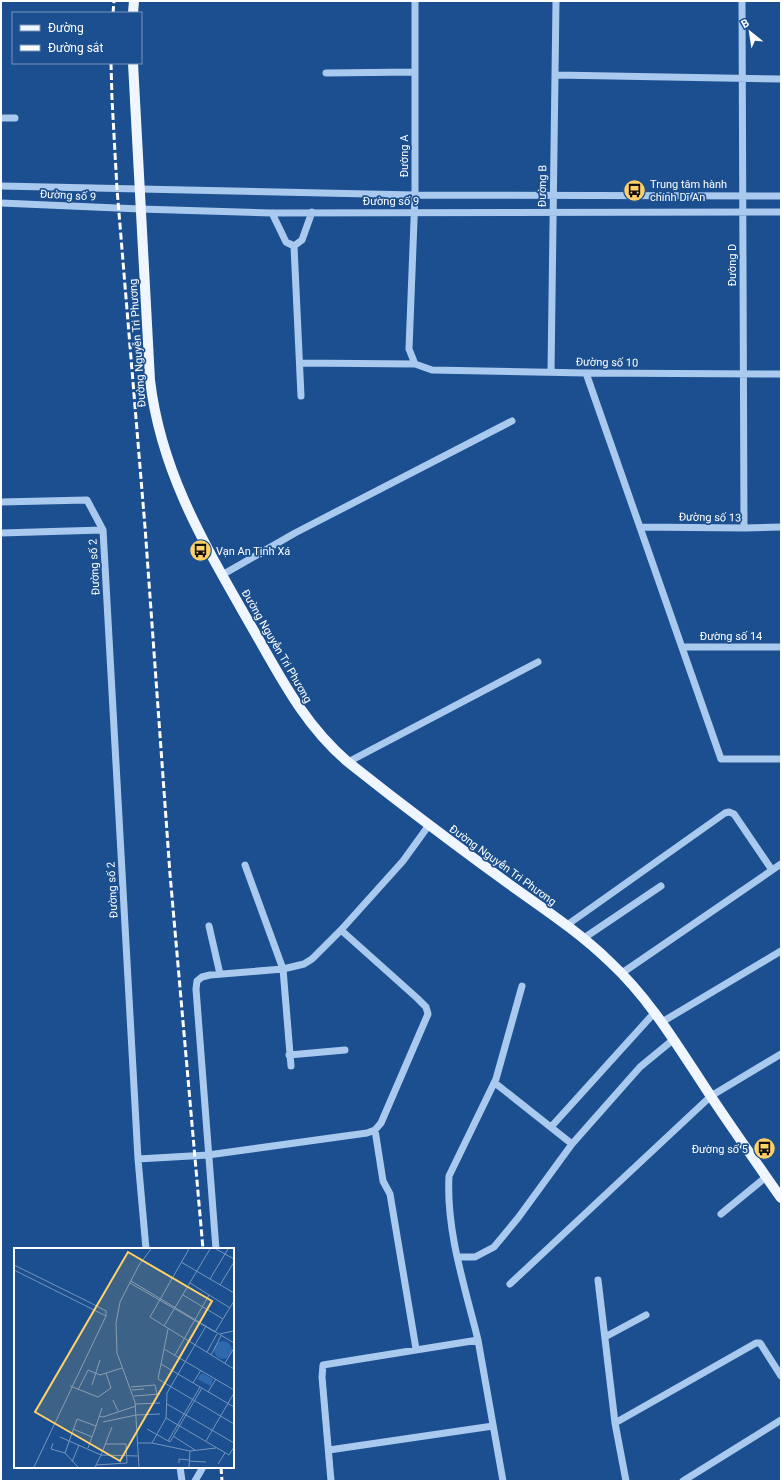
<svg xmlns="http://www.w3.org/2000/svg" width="782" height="1482" font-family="Roboto,sans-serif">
  <rect width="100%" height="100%" fill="#1b4f8f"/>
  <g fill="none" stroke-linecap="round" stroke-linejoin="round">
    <path stroke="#a9c9ee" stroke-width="7" d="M415 1V195L409 349 415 364 432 370 586 373 781 374
      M742 1 744 528
      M326 73 415 72
      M556 75 781 79
      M1 118H15
      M1 186 415 195 781 196
      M1 203 140 209 272 213 781 212
      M272 213 286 242 294 246
      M294 246 301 396
      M294 246 302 240 312 212
      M300 363 415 364
      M551 372 556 1
      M586 373 721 759H781
      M1 502 87 500 103 530 138 1159 146 1249
      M640 527 744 528 781 527
      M1 533 103 530
      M222 575 295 533 512 421
      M682 647H781
      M348 762 538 662
      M245 865 283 969 291 1066
      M567 925 725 813 729 812 734 814 772 870
      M209 926 220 974
      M584 938 661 886
      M622 973 781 864
      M662 1022 781 951
      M289 1055 345 1050
      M495 1083 572 1144
      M551 1127 655 1012
      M375 1130 383 1181 390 1194 416 1349
      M138 1159 208 1155 367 1133 375 1130 381 1123 428 1014 426 1007 417 998 341 930
      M721 1214 766 1177
      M216 1249 196 989 197 981 202 977 210 975 283 969 304 964 312 959 341 930 403 861 429 825
      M458 1257H475L494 1247 518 1218 572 1144 640 1067 674 1039
      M598 1280 615 1423 626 1481
      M510 1284 711 1096 781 1054
      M605 1337 646 1315
      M478 1340C465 1287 446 1231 449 1176L496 1079 522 986
      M615 1423 756 1343H760L762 1346 781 1376
      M329 1450 493 1426
      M180 1467 182 1481
      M195 1481 203 1467
      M331 1481 322 1377 323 1365 478 1340 503 1481
      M683 1481 781 1420"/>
    <path stroke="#f0f6ff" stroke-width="10" d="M133 13 134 1
      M133 63 150 380C161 473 205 545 250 624 279 674 303 724 348 762 362 773 376 784 390 795 429 825 469 855 509 884 544 909 579 932 610 962 652 1001 680 1050 712 1098 734 1131 758 1165 781 1198"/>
    <path stroke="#fff" stroke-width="3" stroke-dasharray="7 3" stroke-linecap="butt" d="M113 13 114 1
      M111 63 112 99 117 189 145 527 170 874 203 1249
      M221 1467 222 1481"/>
  </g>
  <defs>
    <symbol id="bus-disc" viewBox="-11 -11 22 22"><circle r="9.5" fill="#ffd166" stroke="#1b4f8f"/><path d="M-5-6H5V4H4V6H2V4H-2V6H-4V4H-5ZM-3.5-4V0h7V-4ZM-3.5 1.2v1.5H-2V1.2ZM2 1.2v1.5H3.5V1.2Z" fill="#111"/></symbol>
  </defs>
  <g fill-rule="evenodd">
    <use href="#bus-disc" x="622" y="178" width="25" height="25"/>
    <use href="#bus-disc" x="188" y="538" width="25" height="25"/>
    <use href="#bus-disc" x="752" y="1136" width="25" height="25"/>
  </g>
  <g text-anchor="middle" stroke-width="3.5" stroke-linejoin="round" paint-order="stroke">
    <g font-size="11" fill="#fff" stroke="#1b4f8f">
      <text transform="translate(404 156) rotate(-90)" y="4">Đường A</text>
      <text transform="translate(542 186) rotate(-89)" y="4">Đường B</text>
      <text transform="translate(68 195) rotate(3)" y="4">Đường số 9</text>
      <text x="391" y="205">Đường số 9</text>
      <text transform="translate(732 265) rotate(-90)" y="4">Đường D</text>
      <text transform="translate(137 343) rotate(-94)" y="4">Đường Nguyễn Tri Phương</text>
      <text transform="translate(607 362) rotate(1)" y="4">Đường số 10</text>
      <text transform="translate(710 517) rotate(1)" y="4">Đường số 13</text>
      <text transform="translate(94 567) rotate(-93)" y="4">Đường số 2</text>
      <text x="731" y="640">Đường số 14</text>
      <text transform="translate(277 646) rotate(60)" y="4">Đường Nguyễn Tri Phương</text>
      <text transform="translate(503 865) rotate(36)" y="4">Đường Nguyễn Tri Phương</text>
      <text transform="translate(112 890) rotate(-93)" y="4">Đường số 2</text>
    </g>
    <g font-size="11" fill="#fff" stroke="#1b4f8f" text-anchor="start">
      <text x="650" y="188">Trung tâm hành<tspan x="650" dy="13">chính Dĩ An</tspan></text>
      <text x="216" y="555">Vạn An Tịnh Xá</text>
      <text x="748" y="1153" text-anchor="end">Đường số 5</text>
    </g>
  </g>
  <g transform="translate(14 1248)">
    <rect width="220" height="220" fill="#1b4f8f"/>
    <path d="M188 125 199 131 197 138 183 131Z" fill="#2e69ad"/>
    <path d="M200 102a9 9 0 1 1 18 0a9 9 0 1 1-18 0Z" fill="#2e69ad"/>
    <path fill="none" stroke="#7695bc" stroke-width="1" d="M175 1 136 69 220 121M202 1 220 11M167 14 220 45M0 17 73 53 92 63V68M0 22 92 68M196 31 214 1M117 33 220 95M116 35 201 84M176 35 216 60M206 37 220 14M169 47 209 71M150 78 196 1M154 81 144 131 220 176M201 84 220 53M206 86 219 83M150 101 220 142M193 104 203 86M161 107 195 47M197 107 207 88M211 115 220 100M147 116 220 159M179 135 187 122M78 137 86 112M56 138 84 149 97 140 92 125M117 139 141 137 143 146M64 142 74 122 86 127 108 120M118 142 130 141M194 144 202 131M120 148 146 146M99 152 104 163M121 156 146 155M153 156 220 195M85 168 89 169 122 158M152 170 215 207 220 199M89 174 122 167 146 166M82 178 88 160M59 181 78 189M133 181 156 194 188 140M159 188 181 202M46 189 87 207 98 179M154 193 186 139M192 193 220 145M39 195 37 201 51 205 64 219M124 195H138L176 203 202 200M138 195 152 170 153 145 192 78M51 205 63 171 82 178 74 200M175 213 192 214M58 214 65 197M165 215V211L175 212M204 216 211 205M82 217 113 215 112 196H91M20 219 92 68M81 219 87 207 124 208M125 219 121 154 103 105 102 75 106 54 125 17 137 1M175 219 176 203"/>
    <path fill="#ffd166" fill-opacity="0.15" stroke="#ffd166" stroke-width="2" d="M114 4 198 53 106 213 21 164Z"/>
    <rect width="220" height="220" fill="none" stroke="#fff" stroke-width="2"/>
  </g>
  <rect width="782" height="1482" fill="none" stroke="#ffffff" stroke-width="4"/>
  <rect x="12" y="12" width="130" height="52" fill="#1b4f8f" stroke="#7695bc"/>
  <rect x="20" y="25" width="20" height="6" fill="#f0f6ff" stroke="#7695bc"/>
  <text x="48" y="32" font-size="12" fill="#ffffff">Đường</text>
  <rect x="20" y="45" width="20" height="6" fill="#ffffff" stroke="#7695bc"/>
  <text x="48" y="52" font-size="12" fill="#ffffff">Đường sắt</text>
  <g transform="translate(750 32) rotate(330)" stroke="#1b4f8f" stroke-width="3" paint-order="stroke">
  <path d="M0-3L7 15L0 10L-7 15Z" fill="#ffffff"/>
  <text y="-6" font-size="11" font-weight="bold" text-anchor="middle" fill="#ffffff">B</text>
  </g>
</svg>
